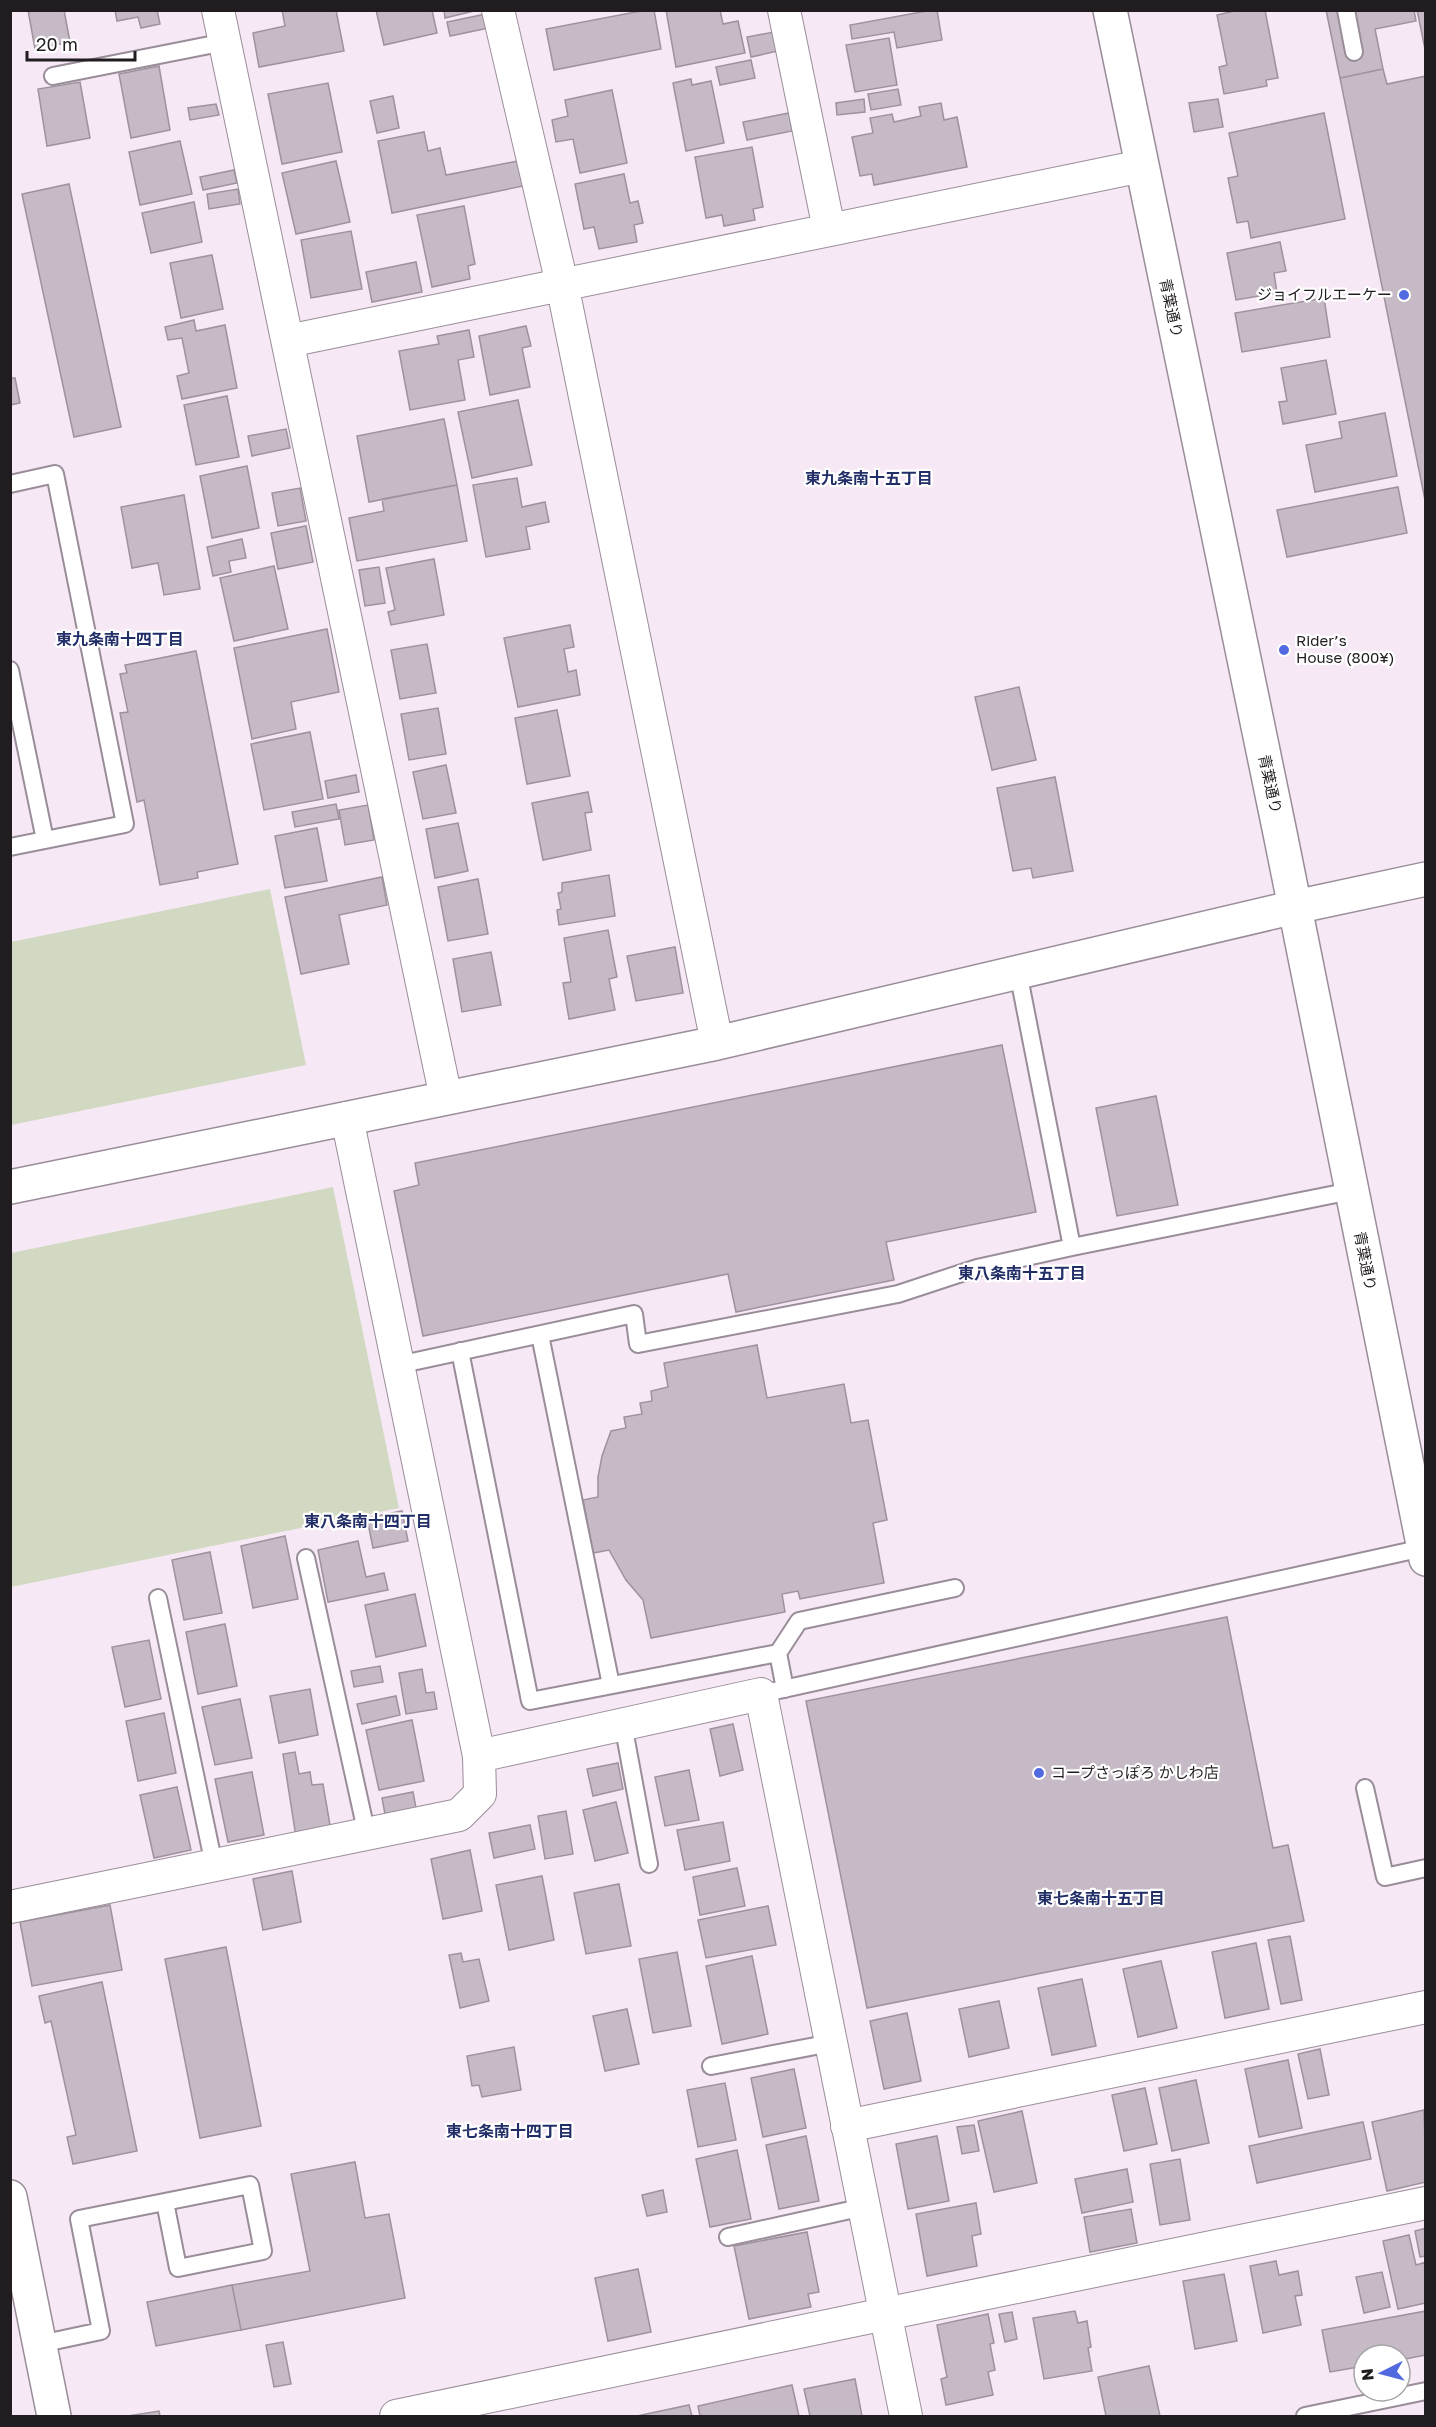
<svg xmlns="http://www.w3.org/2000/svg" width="1436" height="2427" font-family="'Golos Text','Noto Sans JP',sans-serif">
  <rect width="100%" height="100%" fill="#f6e9f5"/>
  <path fill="#d2d9c2" d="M270 889 306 1065 11 1125V942Z
    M333 1187 399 1508 11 1587V1253Z"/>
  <path fill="#c6bac6" stroke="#9e929d" stroke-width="1.5" d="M28 10H64L70 42 35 49Z
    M115 10H157L160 24 141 28 138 17 117 21Z
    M282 10H336L344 51 259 67 253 33 285 26Z
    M376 10H432L437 33 384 45Z
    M444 10H478L445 18Z
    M646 10H654L661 49 554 70 546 29Z
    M666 10H720L723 24 738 21 745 53 676 67Z
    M932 10H937L942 40 897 48 894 32 852 39 850 25Z
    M1239 10H1265L1278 78 1266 80 1267 86 1224 94 1219 67 1227 65 1217 15Z
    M1326 10H1414L1416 21 1375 29 1383 69 1340 78Z
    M1417 10H1426V54Z
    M486 14 489 28 450 36 447 22Z
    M774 32 778 51 751 57 747 37Z
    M889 38 897 85 855 92 846 45Z
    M751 60 755 78 720 85 716 67Z
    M159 66 170 130 131 138 119 74Z
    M1383 69 1387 84 1426 76V505L1340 78Z
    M691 79 692 85 711 81 724 143 686 151 673 83Z
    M80 82 90 138 47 146 38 89Z
    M328 83 342 152 282 164 268 94Z
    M898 89 901 105 871 110 868 94Z
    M612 90 627 163 580 173 573 139 556 142 552 120 568 116 565 100Z
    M393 96 399 128 377 133 370 101Z
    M864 99 865 112 837 115 836 103Z
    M1218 99 1223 127 1194 132 1189 103Z
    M941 103 944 120 957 117 967 167 874 185 872 174 860 176 852 137 873 133 870 118 892 114 894 122 921 116 919 107Z
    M216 104 219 115 190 120 188 108Z
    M789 113 792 131 747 140 743 122Z
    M1324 113 1345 219 1251 238 1248 221 1237 223 1228 178 1238 176 1229 133Z
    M424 132 428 151 440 148 446 175 518 161 523 186 392 213 378 141Z
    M180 141 192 194 140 205 129 152Z
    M752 147 763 207 753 209 755 220 724 226 722 215 706 218 695 157Z
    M336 161 350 222 296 234 282 173Z
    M234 170 237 183 203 190 200 177Z
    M624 174 630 203 638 201 643 223 634 225 637 242 599 249 594 227 584 229 575 184Z
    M69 184 121 427 74 437 22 194Z
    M238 189 240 204 209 209 207 194Z
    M194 202 202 242 151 253 142 213Z
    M464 206 475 264 468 266 470 279 432 287 417 215Z
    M351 231 362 289 311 298 301 240Z
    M1280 242 1286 271 1274 273 1277 293 1236 300 1227 253Z
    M212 255 223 309 181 318 170 263Z
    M416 262 422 292 372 302 366 272Z
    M1324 298 1330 337 1242 352 1235 313Z
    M194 320 196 331 225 325 237 388 182 399 177 376 189 373 182 338 168 340 165 327Z
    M526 326 531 346 522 348 530 387 490 395 479 336Z
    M469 330 474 357 458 360 465 400 410 410 399 351 439 344 437 336Z
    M1326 360 1336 414 1283 424 1279 402 1287 401 1281 368Z
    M10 378H15L20 403 10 405Z
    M227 396 239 457 196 465 184 405Z
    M518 400 532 465 472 478 458 412Z
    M1385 413 1397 476 1315 492 1306 445 1342 438 1339 422Z
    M444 419 457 485 369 502 357 436Z
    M286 429 290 448 252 456 248 436Z
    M247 466 259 528 212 538 200 476Z
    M517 478 522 507 545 502 549 522 526 527 530 549 486 557 473 485Z
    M457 485 467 541 357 561 349 518 384 511 382 499Z
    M1398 487 1407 533 1287 557 1277 510Z
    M300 488 306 521 278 526 272 493Z
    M184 495 200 589 164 595 158 563 132 568 121 507Z
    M306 526 313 562 278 569 271 533Z
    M242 539 246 558 229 561 231 572 213 576 207 547Z
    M434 559 444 615 391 625 388 612 395 610 386 568Z
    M274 566 288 629 234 641 220 578Z
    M379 567 385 603 365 606 359 570Z
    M570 625 574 647 564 649 568 672 576 670 580 695 518 707 504 638Z
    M327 629 339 692 291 702 296 729 252 739 234 648Z
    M427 644 436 693 400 699 391 650Z
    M196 651 238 864 197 872 198 878 160 885 144 800 137 802 120 713 128 712 120 674 127 673 125 665Z
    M1019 687 1036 760 992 770 975 697Z
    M438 708 446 754 409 760 401 714Z
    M557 710 570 776 527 784 515 718Z
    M310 732 323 799 264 810 251 744Z
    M446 765 456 813 423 819 413 772Z
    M356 775 359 792 328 798 325 781Z
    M1055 777 1073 871 1033 878 1031 868 1013 871 997 788Z
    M588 792 592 812 585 813 591 850 543 860 532 803Z
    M336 804 339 819 295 827 292 812Z
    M368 805 374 840 345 845 339 810Z
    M458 823 468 871 435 878 426 829Z
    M317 828 327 881 285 888 275 836Z
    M609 875 615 916 559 925 557 910 561 909 558 893 562 892V883Z
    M382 877 387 905 339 915 349 964 301 974 285 897Z
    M478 879 488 934 448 941 438 887Z
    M608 930 617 977 609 979 615 1010 569 1019 563 983 571 982 564 938Z
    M675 947 683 993 636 1001 627 956Z
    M491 952 501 1005 462 1012 453 959Z
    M1002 1045 1036 1212 886 1242 894 1280 736 1312 728 1274 423 1336 394 1191 419 1185 415 1163Z
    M1156 1096 1178 1205 1117 1216 1096 1108Z
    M757 1345 767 1398 844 1384 851 1423 868 1420 887 1520 873 1523 884 1583 800 1599 798 1591 782 1594 785 1612 651 1638 643 1600 626 1580 609 1550 593 1553 583 1500 598 1497V1477L602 1456 611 1431 626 1428 624 1417 642 1414 640 1403 652 1401 651 1391 668 1387 664 1363Z
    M402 1511 408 1541 373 1548 367 1518Z
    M285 1536 298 1599 253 1608 241 1546Z
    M358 1541 366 1577 384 1573 388 1590 328 1602 318 1550Z
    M210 1552 222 1613 184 1620 172 1560Z
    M415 1594 426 1646 376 1657 365 1605Z
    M1227 1617 1273 1848 1288 1845 1304 1921 867 2008 806 1701Z
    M225 1624 237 1686 198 1694 186 1632Z
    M149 1640 161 1699 125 1707 112 1647Z
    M380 1666 383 1682 354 1687 351 1671Z
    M422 1669 426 1693 434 1692 437 1709 406 1714 399 1673Z
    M310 1689 318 1735 279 1743 270 1696Z
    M396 1696 400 1715 362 1724 357 1704Z
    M240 1699 252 1758 215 1765 202 1707Z
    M164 1713 176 1773 138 1781 126 1721Z
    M412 1720 424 1781 379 1790 366 1730Z
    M733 1724 743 1770 720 1776 710 1729Z
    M295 1752 299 1774 310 1772 312 1785 323 1784 331 1831 296 1837 283 1754Z
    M618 1763 623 1789 593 1796 587 1769Z
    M689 1770 699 1820 665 1826 655 1777Z
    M252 1772 264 1835 228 1842 215 1779Z
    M177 1787 191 1850 154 1858 140 1795Z
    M413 1792 416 1808 385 1814 382 1798Z
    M616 1802 628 1853 595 1861 583 1810Z
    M566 1811 573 1854 545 1859 538 1816Z
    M723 1822 730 1861 685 1870 677 1830Z
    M530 1825 535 1849 494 1858 489 1833Z
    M470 1850 482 1911 443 1919 431 1859Z
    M737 1868 745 1906 700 1915 693 1877Z
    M292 1871 301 1922 263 1930 253 1879Z
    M542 1876 554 1940 509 1950 496 1885Z
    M619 1884 631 1946 586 1954 574 1893Z
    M110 1905 122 1970 32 1986 20 1922Z
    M768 1906 776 1945 706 1958 698 1920Z
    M1290 1936 1302 2000 1281 2004 1268 1940Z
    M1256 1943 1269 2009 1225 2018 1212 1952Z
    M226 1947 261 2126 200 2138 165 1959Z
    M677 1952 691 2026 653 2033 639 1959Z
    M461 1953 463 1962 479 1959 489 2001 460 2008 449 1955Z
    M752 1956 768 2034 722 2044 706 1966Z
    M1161 1961 1177 2028 1138 2037 1123 1969Z
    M1082 1979 1096 2046 1052 2055 1038 1988Z
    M102 1982 137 2151 73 2164 67 2137 76 2135 51 2021 45 2023 39 1996Z
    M999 2001 1009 2048 969 2057 959 2009Z
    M627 2009 639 2064 605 2071 593 2016Z
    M907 2013 921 2081 884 2089 870 2021Z
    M514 2047 521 2090 482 2097 479 2085 472 2086 467 2056Z
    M1320 2049 1329 2095 1308 2099 1298 2054Z
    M1288 2060 1302 2128 1259 2137 1245 2069Z
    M794 2069 806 2128 763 2137 751 2078Z
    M1196 2080 1209 2143 1172 2151 1159 2088Z
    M725 2083 736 2140 698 2147 687 2090Z
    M1145 2088 1157 2144 1124 2151 1112 2095Z
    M1424 2110 1426 2182 1387 2191 1372 2122Z
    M1022 2111 1037 2183 994 2192 978 2121Z
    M1363 2122 1371 2159 1257 2183 1249 2146Z
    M974 2125 979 2151 962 2154 957 2127Z
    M806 2136 819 2201 779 2209 766 2145Z
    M937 2136 949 2201 908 2209 896 2144Z
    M737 2150 751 2219 710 2227 696 2159Z
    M1180 2159 1190 2220 1160 2225 1150 2164Z
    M355 2162 365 2218 389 2214 405 2298 241 2330 232 2285 310 2271 291 2174Z
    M1127 2169 1133 2202 1082 2213 1075 2179Z
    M663 2190 667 2212 647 2216 642 2195Z
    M976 2203 981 2234 972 2236 977 2266 927 2276 916 2214Z
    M1131 2209 1137 2243 1090 2252 1084 2217Z
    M1426 2228V2256L1420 2257 1415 2231Z
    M807 2232 819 2292 808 2294 811 2307 749 2319 734 2246Z
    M1409 2235 1416 2265 1426 2262V2303L1398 2309 1383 2241Z
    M1276 2261 1279 2275 1298 2271 1302 2295 1295 2296 1301 2325 1263 2333 1250 2266Z
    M638 2269 651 2332 608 2341 595 2278Z
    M1382 2272 1390 2307 1364 2313 1356 2277Z
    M1224 2274 1237 2341 1195 2349 1183 2281Z
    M232 2285 241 2330 156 2346 147 2302Z
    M1075 2311 1078 2323 1087 2321 1091 2347 1088 2348 1092 2371 1044 2379 1033 2318Z
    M1426 2311V2355L1400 2360V2355H1364V2366L1330 2372 1322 2330Z
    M1012 2312 1017 2339 1005 2342 999 2314Z
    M988 2314 994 2343 990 2344 995 2370 988 2372 993 2395 946 2405 941 2379 947 2377 937 2325Z
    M283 2342 291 2384 274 2387 266 2345Z
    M1149 2366 1160 2416H1106L1098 2377Z
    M855 2379 862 2416H810L804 2389Z
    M792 2385 799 2416H700L698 2406Z
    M689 2405 692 2416H637Z
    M159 2411 160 2416H128Z"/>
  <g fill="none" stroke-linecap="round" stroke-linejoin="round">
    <defs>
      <path id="lane" d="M1346 10 1354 52
        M53 76 225 42
        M10 484 55 474 125 824 45 840
        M10 670 45 840 10 847
        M1018 972 1072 1247 1351 1191
        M540 1335 611 1685
        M460 1351 530 1701 778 1653 785 1689
        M398 1365 634 1314 638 1344 898 1294 977 1268 1072 1247
        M306 1558 367 1835
        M158 1598 214 1865
        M778 1653 799 1621 955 1588
        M761 1694 1423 1548
        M623 1724 649 1864
        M1365 1788 1385 1877 1426 1868
        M711 2066 831 2043
        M728 2237 864 2207
        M40 2344 101 2331 79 2219 250 2185 263 2251 178 2268 165 2202
        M1305 2416 1426 2391"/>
      <path id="street" d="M218 10 446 1098
        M498 10 562 284 717 1043
        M784 10 829 229
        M288 341 1142 166
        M347 1118 479 1756
        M10 1907 459 1815 480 1794 479 1756 761 1694 906 2416
        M847 2126 1426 2007
        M396 2416 885 2314 1426 2203"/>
      <path id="secondary" d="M1110 10 1280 833 1426 1559
        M10 1187 717 1043 1295 907 1426 879
        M10 2197 54 2416"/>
    </defs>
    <use href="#lane" stroke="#998d99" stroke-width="20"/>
    <use href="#street" stroke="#998d99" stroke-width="34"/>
    <use href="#secondary" stroke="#998d99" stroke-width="36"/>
    <use href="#lane" stroke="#fff" stroke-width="16"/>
    <use href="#street" stroke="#fff" stroke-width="32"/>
    <use href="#secondary" stroke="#fff" stroke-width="33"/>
  </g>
  <g fill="#516adf" stroke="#fff" stroke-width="2">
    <circle cx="1404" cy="295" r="6"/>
    <circle cx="1284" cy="650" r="6"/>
    <circle cx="1039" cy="1773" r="6"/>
  </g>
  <g text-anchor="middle" stroke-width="4.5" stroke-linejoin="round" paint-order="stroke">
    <g font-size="15" fill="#201c20" stroke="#fff" text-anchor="start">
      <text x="1392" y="300" text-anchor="end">ジョイフルエーケー</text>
      <text x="1296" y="646">Rider’s<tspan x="1296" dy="17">House (800¥)</tspan></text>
      <text x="1051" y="1778">コープさっぽろ かしわ店</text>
    </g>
    <g font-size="15" fill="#201c20" stroke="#fff">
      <text transform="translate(1171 308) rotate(78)" y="5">青葉通り</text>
      <text transform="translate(1270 784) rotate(78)" y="5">青葉通り</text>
      <text transform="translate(1365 1261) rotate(79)" y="5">青葉通り</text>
    </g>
    <g font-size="16" font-weight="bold" fill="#222e67" stroke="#fff">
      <text x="869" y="484">東九条南十五丁目</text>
      <text x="120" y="645">東九条南十四丁目</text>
      <text x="1022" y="1279">東八条南十五丁目</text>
      <text x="368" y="1527">東八条南十四丁目</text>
      <text x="1101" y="1904">東七条南十五丁目</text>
      <text x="510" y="2137">東七条南十四丁目</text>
    </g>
  </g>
  <rect width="1436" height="2427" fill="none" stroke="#201c20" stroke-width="24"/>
  <g transform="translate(1382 2373) rotate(264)"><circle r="28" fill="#ffffff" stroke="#a6a4a6" stroke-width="1.5"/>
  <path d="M0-4.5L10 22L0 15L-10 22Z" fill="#516adf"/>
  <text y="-9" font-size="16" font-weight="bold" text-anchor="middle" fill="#201c20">N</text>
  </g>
  <path d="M27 51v9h108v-9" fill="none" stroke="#201c20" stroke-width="3"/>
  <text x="36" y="51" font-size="18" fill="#201c20" stroke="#ffffff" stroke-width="4.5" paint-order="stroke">20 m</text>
</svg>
